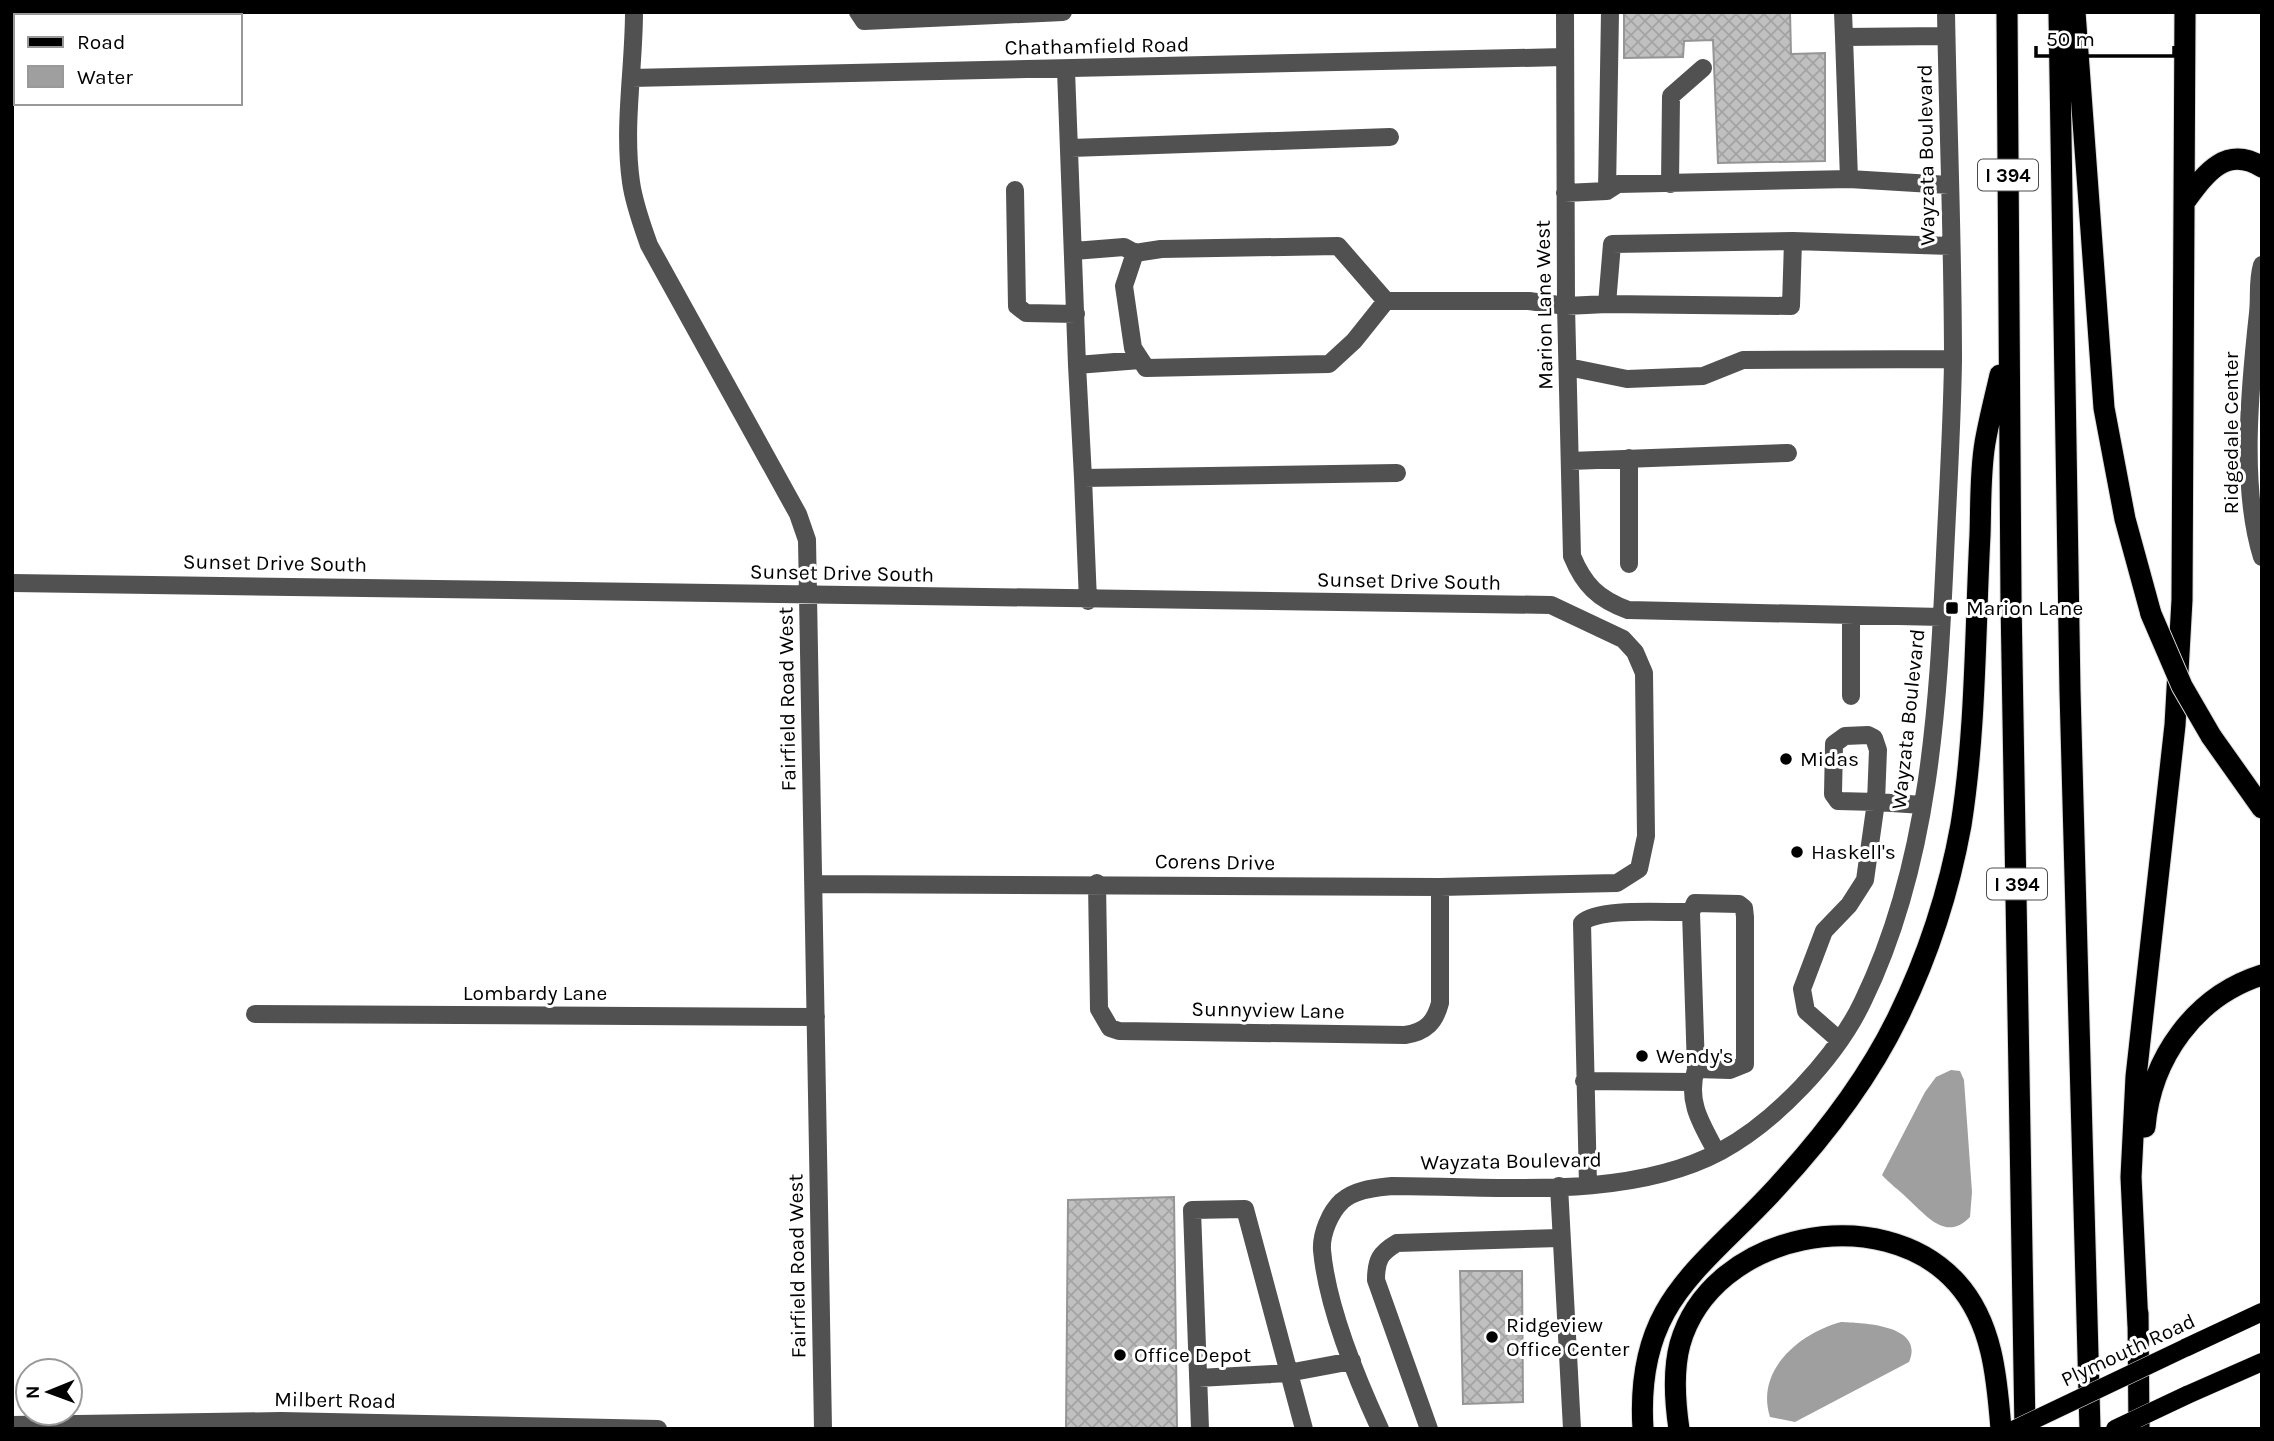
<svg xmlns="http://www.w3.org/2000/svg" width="2274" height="1441" font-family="Karla,sans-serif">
  <defs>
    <pattern id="building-cross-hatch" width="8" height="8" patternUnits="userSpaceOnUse" patternTransform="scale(1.75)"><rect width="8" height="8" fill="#c0c0c0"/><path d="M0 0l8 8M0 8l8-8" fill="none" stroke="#a3a3a3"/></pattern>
  </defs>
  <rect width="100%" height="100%" fill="#fff"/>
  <path fill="#9f9f9f" d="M1951 1070 1960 1071 1964 1080 1972 1192 1970 1217C1946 1242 1927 1216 1907 1198 1899 1190 1890 1184 1882 1175L1925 1092 1936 1077Z
    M1841 1322C1864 1323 1925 1325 1909 1362L1795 1422 1770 1417C1755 1370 1800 1333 1841 1322Z"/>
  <path fill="url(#building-cross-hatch)" stroke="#959595" stroke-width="2" d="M1624 12H1790L1791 54 1825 53V161L1718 163 1713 40 1684 41 1683 57 1624 58Z
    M1174 1197 1177 1429H1066L1068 1200Z
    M1460 1271H1522L1523 1402 1463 1404Z"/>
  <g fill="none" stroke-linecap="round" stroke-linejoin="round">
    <defs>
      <path id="major" d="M2185 1348 2262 1312
        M2187 1395 2262 1362"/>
      <path id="highway" d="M2007 12 2011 600 2025 1429
        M2059 12 2070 691 2090 1429
        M2075 12 2104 408 2125 519 2151 614
        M2186 200C2206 173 2226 145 2262 167
        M2211 736 2262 808
        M2145 1127C2151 1058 2195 996 2262 975
        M2138 1313 2139 1429
        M2138 1326 2131 1177 2136 1077 2175 725 2182 600 2185 12
        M1643 1429C1635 1301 1701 1270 1777 1187 1824 1136 1868 1079 1898 1017 1928 956 1949 891 1961 825 1976 730 1975 631 1980 535 1981 505 1980 472 1985 443 1989 420 1995 397 2000 375
        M1679 1429C1675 1402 1673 1370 1680 1344 1712 1232 1882 1199 1957 1283 1993 1323 1997 1379 2001 1429"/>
    </defs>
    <use href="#major" stroke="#dbdbdb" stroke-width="19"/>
    <use href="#highway" stroke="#dbdbdb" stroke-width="23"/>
    <path stroke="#515151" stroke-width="18" d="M634 12C634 68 623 126 631 182 634 204 642 225 649 245L798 514 807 540 823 1429
      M858 12 864 21 1063 12
      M1565 12 1566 306 1572 556C1584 585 1598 599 1628 610L1942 617
      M1843 12 1844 37
      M1066 70 1077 365
      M631 78 1564 57
      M1071 148 1390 137
      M1849 179 1844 37 1946 36
      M1670 184 1671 96 1703 68
      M1015 190 1017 306 1026 313 1076 314
      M1607 191 1610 12
      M1565 193 1607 191 1618 184 1849 179 1949 185
      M1074 251 1124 247 1135 253
      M2262 265C2257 282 2260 296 2258 313 2250 386 2240 487 2262 557
      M1386 301 1354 341 1329 364 1146 368 1133 348 1124 286 1135 253 1161 249 1338 246 1386 301H1529L1566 306 1607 304 1612 244 1793 241 1951 246
      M1607 304 1791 306 1793 241
      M1140 360 1077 365 1083 478 1397 473
      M1568 367 1627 379 1703 376 1743 360 1953 359
      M1570 461 1788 453
      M1083 478 1088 601
      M1629 564V458
      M12 583 1551 605 1623 639 1635 652 1644 673 1646 836 1639 869 1617 883 1440 887 813 884
      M1851 615V696
      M1868 735 1874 738 1878 750 1876 802 1838 801 1833 794 1834 744 1845 736Z
      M1097 883 1099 1009 1110 1028 1119 1031 1405 1035C1426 1032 1435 1022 1440 1003V887
      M255 1014 816 1017
      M1839 1040 1806 1011 1802 989 1824 931 1849 905 1865 880 1876 802 1923 805
      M1696 1069 1730 1070 1745 1064V917L1744 908 1739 904 1695 903 1691 912 1696 1069C1686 1102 1702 1125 1717 1153
      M1584 1081 1692 1082
      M1588 1185 1582 923C1598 907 1667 913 1691 912
      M1559 1186 1572 1429
      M1198 1378 1288 1373 1352 1361
      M12 1425 281 1421 658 1429
      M1200 1429 1192 1210 1245 1209 1304 1429
      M1380 1429C1356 1377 1327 1307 1322 1250 1321 1234 1330 1212 1342 1201 1356 1189 1375 1188 1392 1186 1495 1186 1628 1201 1721 1151 1776 1121 1836 1058 1863 1001 1930 863 1938 706 1945 555 1948 490 1952 426 1953 361 1953 245 1948 128 1946 12
      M1429 1429 1376 1280C1376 1260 1380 1253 1397 1243L1560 1238"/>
    <use href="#major" stroke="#000" stroke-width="18"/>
    <use href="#highway" stroke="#000" stroke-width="21"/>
    <defs>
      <path id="major-bridge" d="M2015 1429 2185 1348
        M2115 1429 2187 1395"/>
      <path id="highway-bridge" d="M2151 614 2182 686 2211 736"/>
    </defs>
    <use href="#major-bridge" stroke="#dbdbdb" stroke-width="19" stroke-linecap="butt"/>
    <use href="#highway-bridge" stroke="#dbdbdb" stroke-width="23" stroke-linecap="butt"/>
    <use href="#major-bridge" stroke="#000" stroke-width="18"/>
    <use href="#highway-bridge" stroke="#000" stroke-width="21"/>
  </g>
  <g fill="#000" stroke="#fff" stroke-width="2.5">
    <rect x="1945" y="601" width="14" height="14" rx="3.5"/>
    <circle cx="1786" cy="759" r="7"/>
    <circle cx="1797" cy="852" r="7"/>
    <circle cx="1642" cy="1056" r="7"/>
    <circle cx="1492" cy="1337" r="7"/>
    <circle cx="1120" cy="1355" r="7"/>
  </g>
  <g text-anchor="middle" stroke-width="6" stroke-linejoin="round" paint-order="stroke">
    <g fill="#fff" stroke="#4c4c4c" stroke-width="2">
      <rect x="1978" y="159.5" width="60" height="31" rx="5"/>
      <rect x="1987" y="868.5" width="60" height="31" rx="5"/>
    </g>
    <g font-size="19" font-weight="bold" fill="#000">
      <text x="2008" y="182">I 394</text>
      <text x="2017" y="891">I 394</text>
    </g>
    <g font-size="21" fill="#000" stroke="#fff">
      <text transform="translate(1097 46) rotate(-1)" y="7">Chathamfield Road</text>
      <text transform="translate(1926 155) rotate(-91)" y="7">Wayzata Boulevard</text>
      <text transform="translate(1544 305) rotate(-91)" y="7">Marion Lane West</text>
      <text transform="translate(2231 433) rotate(-90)" y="7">Ridgedale Center</text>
      <text transform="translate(275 563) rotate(1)" y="7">Sunset Drive South</text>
      <text transform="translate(842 573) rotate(1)" y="7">Sunset Drive South</text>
      <text transform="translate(1409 581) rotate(1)" y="7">Sunset Drive South</text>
      <text transform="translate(787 699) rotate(-91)" y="7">Fairfield Road West</text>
      <text transform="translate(1908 719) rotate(-84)" y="7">Wayzata Boulevard</text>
      <text transform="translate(1215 862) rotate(1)" y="7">Corens Drive</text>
      <text x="535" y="1000">Lombardy Lane</text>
      <text transform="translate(1268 1010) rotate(1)" y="7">Sunnyview Lane</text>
      <text transform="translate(1511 1161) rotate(-1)" y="7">Wayzata Boulevard</text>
      <text transform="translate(797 1266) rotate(-91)" y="7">Fairfield Road West</text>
      <text transform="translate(2128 1350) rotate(-25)" y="7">Plymouth Road</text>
      <text transform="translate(335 1400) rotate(1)" y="7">Milbert Road</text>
    </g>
    <g font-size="21" fill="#000" stroke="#fff" text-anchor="start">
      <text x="1966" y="615">Marion Lane</text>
      <text x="1800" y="766">Midas</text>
      <text x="1811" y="859">Haskell's</text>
      <text x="1656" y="1063">Wendy's</text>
      <text x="1506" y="1332">Ridgeview<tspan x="1506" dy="24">Office Center</tspan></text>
      <text x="1134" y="1362">Office Depot</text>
    </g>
  </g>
  <rect width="2274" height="1441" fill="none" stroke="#000000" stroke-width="28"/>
  <rect x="14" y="14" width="228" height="91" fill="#ffffff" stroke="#999999" stroke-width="2"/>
  <rect x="28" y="37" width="35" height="10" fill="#000000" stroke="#999999" stroke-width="2"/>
  <text x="77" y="49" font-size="21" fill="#000000">Road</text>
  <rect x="28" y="66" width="35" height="21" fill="#9f9f9f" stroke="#999999" stroke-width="2"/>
  <text x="77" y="84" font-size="21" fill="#000000">Water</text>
  <g transform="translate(49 1392) rotate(269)"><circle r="33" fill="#ffffff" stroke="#999999" stroke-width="2"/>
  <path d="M0-5L12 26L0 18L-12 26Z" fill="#000000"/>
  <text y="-10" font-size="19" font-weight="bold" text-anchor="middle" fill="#000000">N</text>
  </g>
  <path d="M2036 46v10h138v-10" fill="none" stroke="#000000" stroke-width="3.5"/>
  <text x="2046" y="46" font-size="21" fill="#000000" stroke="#ffffff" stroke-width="5" paint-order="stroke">50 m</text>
</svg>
